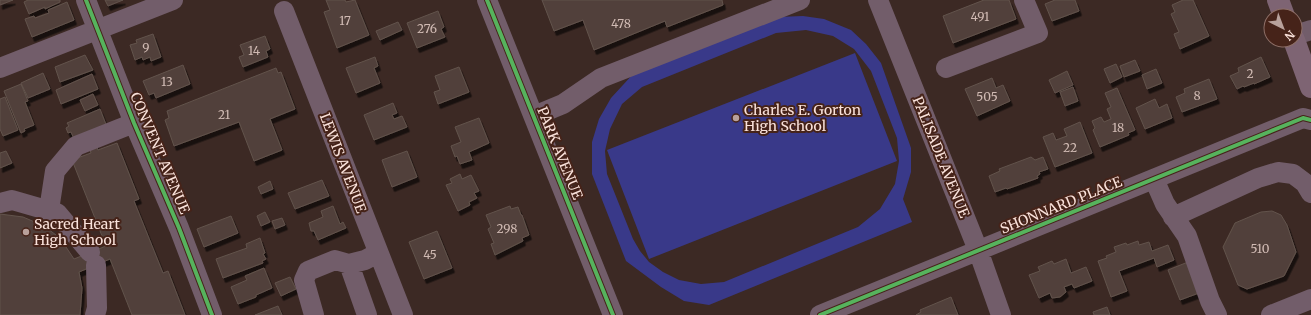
<svg xmlns="http://www.w3.org/2000/svg" width="1311" height="315" font-family="Merriweather,serif">
  <defs>
    <filter id="shadow"><feDropShadow dx="2.5" dy="4.5" stdDeviation="0" flood-color="#0009"/></filter>
  </defs>
  <rect width="100%" height="100%" fill="#3c2924"/>
  <path fill="#393989" fill-rule="evenodd" d="M803 16 824 19 851 30 866 44 881 63 911 148V172L903 199 912 222 709 305 684 301 661 287 626 261 592 174V142L599 119 611 98 634 73 778 17ZM806 30 833 36 854 49 871 71 897 138 899 161 895 184 880 209 858 227 724 282 701 284 679 280 663 272 649 262 640 251 633 239 607 174 605 151 610 129 622 104 642 87 776 33Z
    M855 53 897 161 649 259 607 150Z"/>
  <path fill="#51413a" stroke="#62534c" filter="url(#shadow)" d="M0 0H13L0 5Z
    M28 0H60V2L45 9V7L29 14 24 2Z
    M105 0H123L108 6Z
    M326 0H345L346 2 355 0 369 35 337 48 324 12 330 10Z
    M542 0H722L723 5 667 27 665 21 594 50 583 20 554 31Z
    M984 0H1009L1016 19 953 43 943 16Z
    M1055 0H1075L1079 11 1052 21 1045 4Z
    M1183 0H1193L1209 36 1180 49 1174 34 1179 32 1171 14 1175 12 1172 5Z
    M67 2 74 20 32 37 25 19 34 16 35 18 49 13 48 10Z
    M438 11 444 27 441 29 445 37 417 48 407 23Z
    M398 22 402 30 380 40 376 31Z
    M153 34 161 57 151 61 150 57 143 60 142 57 135 60 130 45 137 43 136 40Z
    M265 36 270 49 266 51 268 57 243 67 239 57 244 55 240 45Z
    M85 55 93 70 60 82 55 67Z
    M375 57 378 66 374 68 380 83 356 93 346 68Z
    M1261 57 1270 77 1254 84V83L1244 87 1243 86 1237 89 1230 76 1239 72 1238 68Z
    M1135 60 1140 71 1124 77 1120 66Z
    M1116 64 1122 77 1110 83 1104 69Z
    M183 65 190 84 156 98 154 93 149 95 143 81Z
    M459 67 469 92 438 104 434 92 440 90 435 76Z
    M276 68 278 73 281 72 295 109 270 119 282 150 254 161 239 122 174 146 165 120 169 118 167 111Z
    M1156 69 1162 83 1147 89 1142 75Z
    M1067 71 1073 85 1055 93 1049 80Z
    M43 73 50 89 28 98 21 83Z
    M92 74 98 89 61 104 56 90Z
    M992 78 996 88 1003 85 1010 101 977 116 965 89Z
    M1209 79 1217 99 1182 112 1176 97 1185 93 1184 89Z
    M21 84 28 101 25 102 34 125 24 129 25 131 21 133 4 91Z
    M1073 87 1078 101 1065 106 1060 92Z
    M1117 88 1135 130 1128 133 1129 135 1100 147 1093 130 1095 128 1092 121 1101 117 1104 122 1111 119 1107 109 1111 107 1105 93Z
    M93 94 98 105 85 111 80 100Z
    M5 97 18 130 3 136 0 129V99Z
    M1155 99 1159 108 1167 104 1172 118 1145 129 1136 108Z
    M393 103 397 113 392 115 394 119 402 116 407 127 374 140 364 115Z
    M100 109 107 127 75 141 71 132 68 133 66 128 69 126 67 123Z
    M479 118 489 143 469 152 472 160 460 164 457 156 455 157 451 146 461 142 455 127Z
    M1080 122 1092 153 1055 167 1043 137 1053 133 1056 140 1067 136 1064 129Z
    M95 142 98 150 117 143 139 199 134 201 163 273 168 271 185 315H132L110 259 79 272 82 288 80 315H0V214L23 217 44 226 60 238 74 259 106 246 72 160 91 153 88 144Z
    M6 151 12 163 0 168V153Z
    M407 151 417 177 392 187 382 160Z
    M1031 157 1035 160 1043 157 1048 169 1039 172 1040 174 1037 176 1038 178 1007 189 1006 188 995 192 989 176 1000 171 999 169Z
    M460 174 462 179 471 175 479 191 474 193 477 198 469 202 470 205 458 211 446 185 452 183 450 179Z
    M322 180 329 196 295 209 288 193Z
    M270 181 273 189 261 194 258 187Z
    M333 206 340 224 343 222 346 228 318 240 314 231H311L309 223 323 217 321 211Z
    M510 206 511 209 518 207 521 215H522L529 235 522 238 523 241 495 255 491 244 494 243 488 229 491 227 486 215Z
    M1272 211 1281 215 1287 225 1296 252 1284 276 1247 289 1238 285 1223 247 1235 223 1261 212Z
    M265 212 270 222 261 226 257 216Z
    M231 216 238 233 204 247 197 229Z
    M282 218 285 225 275 229 272 221Z
    M437 231 452 268 424 279 409 242Z
    M260 238 265 253 263 254 266 259 262 261 263 263 223 278 216 259 247 248 246 244Z
    M1138 241 1139 245 1149 242 1152 251 1168 245 1174 260 1157 267 1154 258 1119 271 1127 291 1111 297 1098 261 1107 258 1106 256 1116 252 1114 247 1126 243 1127 245Z
    M1066 259 1071 273 1086 267 1092 281 1074 288 1072 284 1064 287 1066 292 1060 297 1052 298 1050 293 1039 298 1029 275 1040 271 1038 267 1052 261 1054 264Z
    M1188 262 1199 293 1180 300 1168 270Z
    M264 268 272 288 256 295V297L238 304 231 287 247 280 245 276Z
    M290 277 296 289 281 296 275 283Z
    M951 297 958 315H916L921 312 920 310Z
    M278 306 282 315H255Z
    M1107 307 1110 315H1094L1093 312Z"/>
  <g fill="none" stroke-linecap="round" stroke-linejoin="round">
    <path stroke="#725d6a" stroke-width="20" d="M86 0 134 123 179 228 212 315
      M487 0 613 315
      M878 0 978 250 1001 315
      M284 11 403 315
      M1295 35 1311 30
      M0 68 173 0
      M946 68 1038 33 1024 0
      M534 116 563 104 601 78 800 0
      M1154 179 1165 204 1187 236 1210 301 1217 315
      M0 203 12 200 57 213 90 252
      M49 210 55 171 76 146 134 123
      M1173 217 1258 178 1278 172 1293 174 1305 183 1311 193
      M349 264 367 315
      M95 315 97 308 96 265
      M314 315 304 280 308 271 335 260 349 264 365 260 378 253
      M820 315 1303 118 1311 120
      M1271 315 1311 299"/>
    <path stroke="#7e6473" stroke-width="22" d="M1278 0 1284 16
      M1294 40 1311 87"/>
    <defs>
      <path id="cycleway" d="M86 0 134 123 179 228 212 315
        M487 0 613 315
        M820 315 1303 118 1311 120"/>
    </defs>
    <use href="#cycleway" stroke="#462319" stroke-width="6"/>
    <use href="#cycleway" stroke="#56b35d" stroke-width="4"/>
  </g>
  <g fill="#b8a19b" stroke="#462319" stroke-width="1.5">
    <circle cx="736" cy="118" r="4"/>
    <circle cx="26" cy="232" r="4"/>
  </g>
  <g text-anchor="middle" stroke-width="4" stroke-linejoin="round" paint-order="stroke">
    <g font-size="12" fill="#d0bab3">
      <text x="980" y="21">491</text>
      <text x="345" y="25">17</text>
      <text x="621" y="28">478</text>
      <text x="427" y="33">276</text>
      <text x="146" y="52">9</text>
      <text x="254" y="55">14</text>
      <text x="1250" y="78">2</text>
      <text x="167" y="86">13</text>
      <text x="1197" y="100">8</text>
      <text x="987" y="101">505</text>
      <text x="224" y="119">21</text>
      <text x="1118" y="132">18</text>
      <text x="1070" y="152">22</text>
      <text x="507" y="233">298</text>
      <text x="1260" y="253">510</text>
      <text x="430" y="259">45</text>
    </g>
    <g font-size="14" fill="#fae2db" stroke="#462319" text-anchor="start">
      <text x="744" y="115">Charles E. Gorton<tspan x="744" dy="16">High School</tspan></text>
      <text x="34" y="229">Sacred Heart<tspan x="34" dy="16">High School</tspan></text>
    </g>
    <g font-size="14" fill="#fae2db" stroke="#462319">
      <text transform="translate(160 153) rotate(67)" y="5">CONVENT AVENUE</text>
      <text transform="translate(560 153) rotate(68)" y="5">PARK AVENUE</text>
      <text transform="translate(941 157) rotate(68)" y="5">PALISADE AVENUE</text>
      <text transform="translate(343 163) rotate(69)" y="5">LEWIS AVENUE</text>
      <text transform="translate(1061 205) rotate(-22)" y="5">SHONNARD PLACE</text>
    </g>
  </g>
  <g transform="translate(1283 28) rotate(138)"><circle r="19" fill="#462319" stroke="#8e6f67"/>
  <path d="M0-3L7 15L0 10L-7 15Z" fill="#b8a19b"/>
  <text y="-6" font-size="11" font-weight="bold" text-anchor="middle" fill="#fae2db">N</text>
  </g>
</svg>
